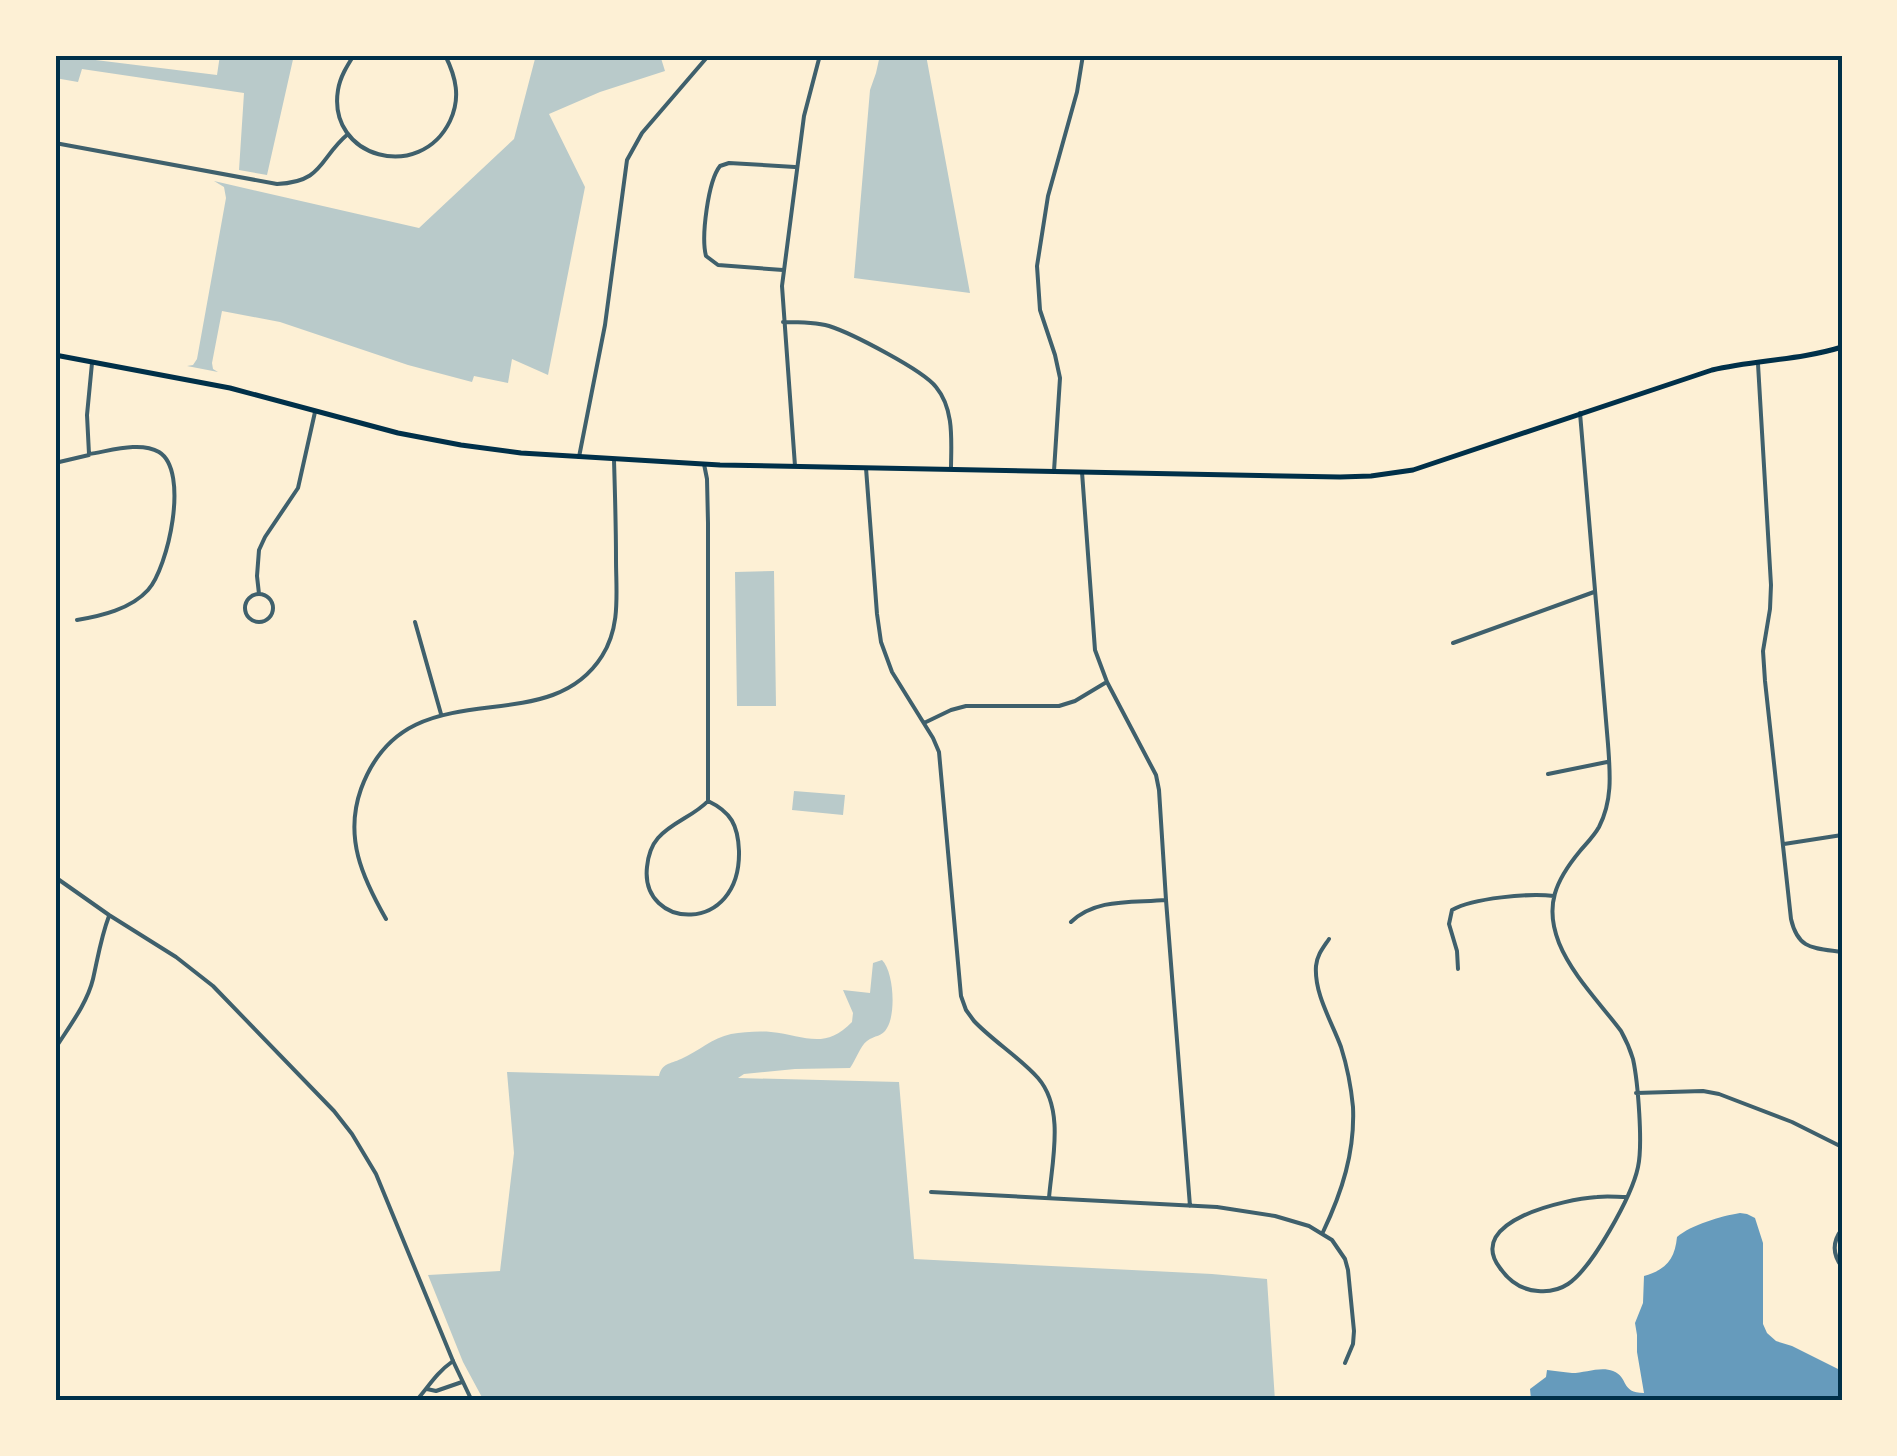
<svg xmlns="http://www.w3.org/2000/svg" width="1897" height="1456" font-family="'Work Sans',sans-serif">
  <rect width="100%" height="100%" fill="#fdf0d5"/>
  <path fill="#b9caca" d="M55 55 217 75 220 55H294L267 175 239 170 244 93 82 69 78 82 55 78Z
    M536 55H660L665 71 600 92 549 114 585 187 548 375 512 359 508 383 474 376 472 382 408 365 280 322 222 311 212 363 213 369 218 372 187 366 193 365 197 359 226 198 224 187 214 181 419 228 514 139Z
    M880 55H926L970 293 854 278 870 90 876 73Z
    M774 571 776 706H737L735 572Z
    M794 791 845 795 843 815 792 810Z
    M882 960C894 972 896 1014 887 1028 882 1037 875 1035 867 1041 860 1046 856 1060 850 1068L795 1069 744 1074 738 1078 899 1082 914 1259 1212 1274 1267 1279 1275 1401H484L463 1362 428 1275 500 1271 514 1153 507 1072 659 1076C662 1063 670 1064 681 1059 699 1051 712 1038 731 1034 743 1032 759 1031 771 1032 804 1035 824 1051 852 1022L853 1013 843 990 870 993 873 963Z"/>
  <path fill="#669bbc" d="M1740 1213 1747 1214 1755 1218 1763 1243V1324L1767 1333 1776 1341 1792 1346 1842 1371V1401H1728C1709 1394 1698 1396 1679 1401H1536L1531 1399 1530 1389 1546 1377 1547 1370C1555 1371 1563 1372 1572 1373 1585 1373 1601 1366 1613 1371 1629 1377 1620 1393 1644 1393L1637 1352V1335L1635 1323 1643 1303 1644 1276C1666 1270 1675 1259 1677 1237 1691 1225 1721 1216 1740 1213Z"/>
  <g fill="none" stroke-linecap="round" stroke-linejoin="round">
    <path stroke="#3f606c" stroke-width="4" d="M354 55C347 66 340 77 338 90 327 158 420 183 450 121 461 98 456 77 445 55
      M55 143 277 184C324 182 319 158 348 134
      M783 270 718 265 706 256C701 237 708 181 720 166L729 163 795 167
      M783 322C798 322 815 322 829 326 851 333 923 370 936 387 955 410 951 443 951 469
      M1758 364 1771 585 1770 609 1763 651 1765 681 1791 919C1798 950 1814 948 1842 952
      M1580 413 1608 744C1610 772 1613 800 1599 827 1594 836 1586 844 1580 851 1556 880 1544 905 1559 943 1572 975 1600 1003 1621 1031 1626 1040 1630 1049 1633 1059 1638 1082 1643 1145 1638 1167 1632 1196 1592 1268 1568 1284 1559 1290 1549 1292 1538 1291 1522 1290 1509 1281 1500 1268 1464 1221 1566 1199 1597 1197 1607 1196 1617 1197 1627 1197
      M579 457 605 325 627 160 642 133 709 55
      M55 463 89 455
      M704 464 707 479 708 523V801C694 816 672 822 658 838 651 846 648 857 647 867 640 930 741 936 739 851 738 825 731 812 708 801
      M795 466 782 286 804 116 820 55
      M866 468 877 614 881 642 892 672 933 738 939 752 961 996 966 1010 974 1021C993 1041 1019 1057 1038 1078 1065 1109 1052 1161 1049 1198
      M1054 471 1060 378 1055 355 1040 310 1037 266 1048 196 1077 92 1083 55
      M1082 472 1095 650 1107 682 1156 775 1159 790 1166 900 1190 1206
      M245 608a14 14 0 1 1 28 0a14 14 0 1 1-28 0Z
      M259 594 257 576 259 550 265 537 298 488 315 412
      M77 620C101 616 131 609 148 590 168 568 190 471 159 452 140 441 110 451 89 454L87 415 92 363
      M415 622 441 714
      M1453 643 1594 592
      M924 723 951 710 966 706H1059L1075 701 1105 683
      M1548 774 1607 762
      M1784 844 1842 835
      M386 919C362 877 344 837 361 789 407 663 545 746 602 656 621 626 616 593 616 559 616 526 615 493 614 460
      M1071 922C1096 898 1132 903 1166 900
      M1458 969 1457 951 1449 924 1452 910C1473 898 1529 893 1554 896
      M55 1049C68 1028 87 1004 93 979 98 957 101 937 109 916
      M1636 1093 1703 1091 1719 1094 1792 1122 1842 1147
      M931 1192 1217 1207 1275 1216 1309 1226 1332 1240 1345 1259 1348 1270 1354 1331 1353 1344 1345 1363
      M1842 1229C1832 1242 1832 1254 1842 1267
      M1323 1232C1342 1192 1355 1152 1353 1107 1351 1086 1347 1066 1341 1047 1332 1022 1314 994 1316 966 1317 955 1323 948 1329 939
      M427 1389 436 1391 462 1382
      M416 1401C430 1385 435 1374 453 1361"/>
    <path stroke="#3f606c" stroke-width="4" d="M55 877 109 915 176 957 213 986 334 1111 352 1134 376 1174 453 1361 472 1401"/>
    <path stroke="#003049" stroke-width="5" d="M55 355 230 388 398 433 461 445 521 453 720 465 1340 477 1371 476 1413 470 1712 370C1755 360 1800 360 1842 347"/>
  </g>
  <rect width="1897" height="1456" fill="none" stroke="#fdf0d5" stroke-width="115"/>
  <rect x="58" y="58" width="1782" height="1340" fill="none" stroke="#003049" stroke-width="4"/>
</svg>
